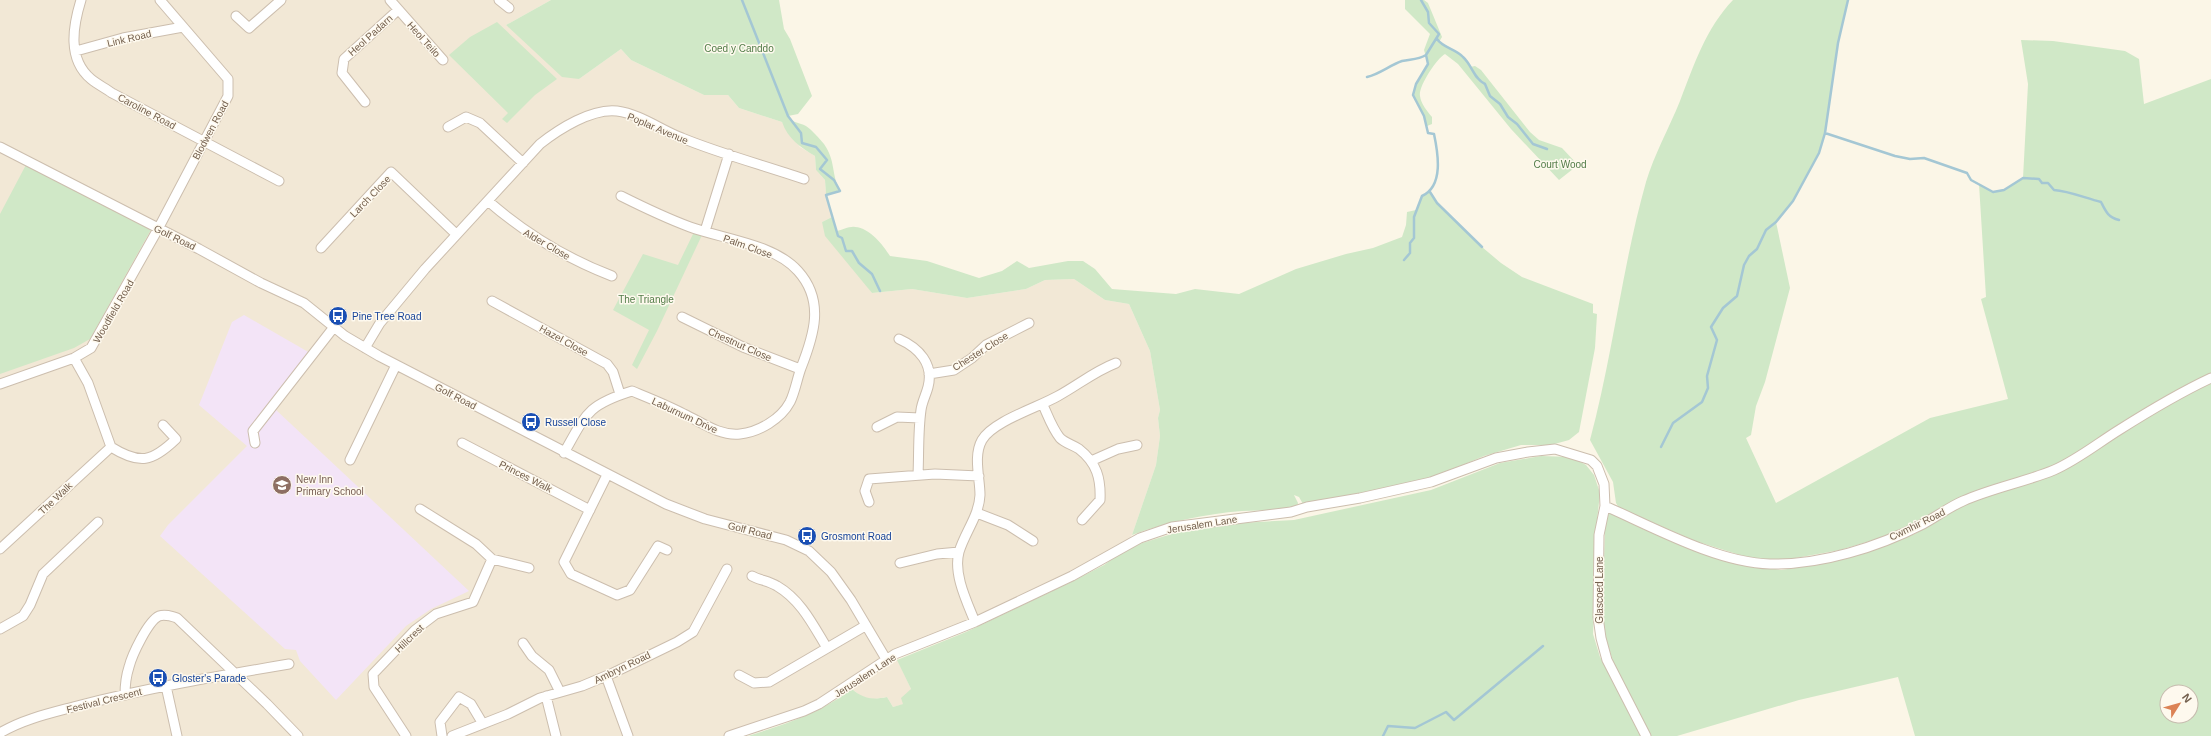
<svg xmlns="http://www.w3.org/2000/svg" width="2211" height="736" font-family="Arial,sans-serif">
  <rect width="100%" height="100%" fill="#fbf6e7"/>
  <path fill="#f2e8d6" d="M0 0H551L506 25 579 79 621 49 631 60 704 95H728L739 108 782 122 800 147 815 156 816 170 825 180 826 195 832 217 822 222 872 293 912 289 967 298 1026 289 1045 280 1074 279 1105 300 1129 304 1150 351 1160 410 1158 418 1160 436 1156 465 1132 535 1123 546 1108 556 895 654 911 689 904 704 893 707 887 697 874 699 862 697 852 689 819 704 729 736H0Z"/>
  <path fill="#f3e4f7" d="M244 315 317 357 275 409 469 591 431 609 406 626 336 700 300 661 296 650 285 649 160 536 168 525 247 446 199 405 232 322Z"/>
  <path fill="#d0e8c7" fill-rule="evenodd" d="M551 0H779L784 29 790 39 812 96 798 114 788 116C794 124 799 122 806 126 812 130 820 139 824 144 836 161 831 174 840 191L826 195 825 180 816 170 815 156C800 147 788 139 782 122L739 108 728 95H704L631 60 621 49 579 79 562 77 506 25Z
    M1405 0H1424L1428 3 1442 37 1439 42 1464 57 1470 67 1475 66 1481 70 1530 132 1539 140 1562 148 1578 165 1559 180 1511 129 1458 64 1445 54C1437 58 1418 87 1420 96 1421 104 1427 111 1432 117V124L1427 126 1424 116 1413 95 1416 84 1428 64 1424 50 1430 34 1405 9Z
    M1733 0H1848L1838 43 1825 133 1819 153 1793 201 1776 222 1790 288 1765 382 1756 406 1751 435 1746 438 1776 503 1930 418 2008 399 1981 299 1986 297 1979 184 1993 192 2004 190 2023 178 2028 84 2021 40 2053 41 2125 51 2139 59 2144 104 2211 79V375L2060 464 2031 473 1880 538 1840 550 1790 559H1753L1695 541 1619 508 1616 503 1613 482 1590 440C1613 355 1622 267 1646 182 1654 155 1669 128 1680 101 1694 65 1706 28 1733 0Z
    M497 22 557 79 535 95 507 123 502 119 508 113 449 55 470 37Z
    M28 161 153 226 90 339 74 348 0 374V214Z
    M1430 192 1437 203 1482 247 1501 263 1522 277 1593 304V313L1597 314 1595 348 1579 432 1569 440 1551 445H1521L1484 456 1432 478 1376 491 1303 504 1299 497 1294 495 1298 503 1297 507C1279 510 1261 510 1242 511 1205 514 1167 522 1132 535L1156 465 1160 436 1158 418 1160 410 1150 351 1129 304 1105 300 1074 279 1045 280 1026 289 967 298 912 289 872 293 825 236 822 222 832 217 837 231C842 230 850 226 855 227 870 228 883 245 890 256L927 261 979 278 1002 271 1017 261 1029 268 1068 261H1083L1095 269 1112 289 1176 294 1195 289 1239 294 1296 269 1346 254 1373 248 1402 237 1406 225 1407 212 1416 210 1422 196Z
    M694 232 702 235 657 331 637 369 632 365 649 330 613 310 643 254 678 265Z
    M2211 383V736H1915L1898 677 1799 700 1677 736H1651L1613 661 1602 626 1605 530 1606 517 1610 513 1655 532 1749 565 1781 570 1808 566 1869 550 1915 534 1967 503 2058 473 2169 404ZM2167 692H2191V716H2167Z
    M1541 456 1571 457 1586 465 1594 475 1600 493 1595 539 1596 569 1593 634 1600 657 1642 736H748C786 724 820 713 852 689 864 699 872 700 887 697L893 707 903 704 901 698 911 689 897 660 966 632 1071 582 1104 565 1129 547 1175 533 1222 524 1294 520 1431 490 1500 463Z"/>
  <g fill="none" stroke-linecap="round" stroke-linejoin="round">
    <path stroke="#a4c7d4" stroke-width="2.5" d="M742 0 788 116 801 133 802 143 816 147 827 160 820 169 834 180 840 191 826 195 838 236 842 238 846 251H852L859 263 872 274 880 291
      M1437 39C1443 48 1456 49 1463 57 1472 65 1474 79 1485 84L1490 96 1500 104 1508 117 1517 124 1533 144 1547 149
      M1367 77C1380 74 1390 65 1402 61 1410 59 1418 60 1426 55
      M1825 133 1895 156 1910 159 1924 158 1967 173 1971 180 1993 192 2004 190 2023 178 2039 179 2042 183H2048L2054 190C2069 191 2085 198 2101 202 2106 212 2108 217 2119 220
      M1430 192 1437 203 1482 247
      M1404 260 1410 253V243L1414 238V217L1422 196C1444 186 1438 153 1434 134L1428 133 1424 116 1413 95 1416 84 1428 64 1426 55 1439 34 1429 23 1428 12 1421 0
      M1661 447 1673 423 1702 402 1708 388 1707 376 1717 340 1711 327 1723 308 1737 296 1744 265 1749 256 1757 249 1766 230 1776 222 1793 201 1819 153 1825 133 1838 43 1848 0
      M1383 736 1388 726 1415 728 1446 712 1454 720 1543 646"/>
    <defs>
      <path id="minor" d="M81 0C73 26 67 59 91 79 97 84 105 88 112 93L279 181
        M390 0 443 60
        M499 0 509 8
        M236 16 249 28 281 0
        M76 51 123 38 183 27
        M365 102 342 73 344 59 398 10
        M448 127 466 117 480 123 523 163
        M0 147 199 249 261 283 304 303 345 336 379 356 666 504 705 519 786 540 809 551 831 572 851 600 886 659
        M488 201C526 234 565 258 612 276
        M705 231 729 154
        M321 248 391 172 456 234
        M492 301 607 364 613 372 620 394
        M682 317 743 347 800 369
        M899 339C919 348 934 364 928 387 926 395 922 402 921 410 918 431 919 453 918 475
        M365 348 380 323 425 269 540 144C559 129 592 108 617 111 640 114 661 130 682 138 721 154 763 165 804 179
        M929 374 954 370 972 358 986 345 1029 323
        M0 384 74 358 91 348 158 229 228 96V79L160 0
        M1043 405C1048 416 1052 428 1060 438 1065 443 1073 445 1079 449 1097 463 1101 479 1100 500L1082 520
        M877 427 897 417 920 418
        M255 443 253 431 334 327
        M462 443 590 510
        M111 447C140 465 152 462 176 439L163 425
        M564 453C586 414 587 405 632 391 649 398 667 405 684 414 703 423 719 436 740 434 759 432 781 419 790 402 795 392 797 379 801 368 814 335 825 301 798 271 774 244 723 239 690 227 666 218 643 207 621 196
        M350 460 396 365
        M1091 461 1118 449 1137 445
        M607 475 564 562 571 574 617 595 630 590 658 546 667 550
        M869 502 865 491 869 479 935 474 979 476
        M1605 506C1653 527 1718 563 1770 564 1821 565 1878 547 1923 524 1936 517 1949 507 1963 501 1992 488 2025 482 2054 470 2077 460 2098 443 2119 430 2149 411 2179 393 2211 378
        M420 509 476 544 492 559 529 568
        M977 513 1008 525 1033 541
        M0 549 111 447 88 383 74 358
        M900 563 937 554 959 552
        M752 576C759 580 769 581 777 586 801 600 813 625 827 648
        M975 622C967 602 953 574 959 552 965 532 979 516 980 495 980 478 973 456 982 440 993 421 1039 407 1058 396 1078 385 1095 371 1116 363
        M0 629 23 616 30 605 43 574 98 522
        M523 643 532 656 549 670 560 692
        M739 675 754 683 769 682 865 626
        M606 676 628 736
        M166 686 177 736
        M125 695C125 685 126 676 129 667 132 655 148 621 159 616 165 614 171 616 177 618L267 704 298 736
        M546 696 556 736
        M0 733C23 719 51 713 77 706 147 688 218 676 289 664
        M406 736 374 687 373 674 415 630 436 614 473 602 492 559
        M442 736 440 722 459 697 471 704 483 724
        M452 736 508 714 540 698 582 686 613 673 677 642 693 632 727 569
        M729 736 804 711 819 704 895 654 975 622 1072 576 1140 538 1172 527 1291 512 1307 507 1360 498 1431 482 1496 458 1528 452 1555 449 1591 460 1597 466 1604 484 1605 506 1599 535 1598 617 1601 638 1607 660 1646 736"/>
    </defs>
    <use href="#minor" stroke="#ccbeae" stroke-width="11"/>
    <use href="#minor" stroke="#fff" stroke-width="9"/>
  </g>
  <defs>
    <symbol id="bus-disc" viewBox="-11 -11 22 22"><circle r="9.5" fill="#1a4fb4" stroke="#fef9ee"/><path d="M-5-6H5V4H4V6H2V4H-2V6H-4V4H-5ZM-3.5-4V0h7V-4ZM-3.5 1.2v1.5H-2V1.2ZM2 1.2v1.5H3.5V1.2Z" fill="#fff"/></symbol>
    <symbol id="school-disc" viewBox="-11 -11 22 22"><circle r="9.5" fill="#8d6e63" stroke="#fef9ee"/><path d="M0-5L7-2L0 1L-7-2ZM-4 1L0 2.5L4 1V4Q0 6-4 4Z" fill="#fff"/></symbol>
  </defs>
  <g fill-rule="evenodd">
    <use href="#bus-disc" x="327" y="305" width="22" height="22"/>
    <use href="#bus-disc" x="520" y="411" width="22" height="22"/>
    <use href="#school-disc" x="271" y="474" width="22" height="22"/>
    <use href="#bus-disc" x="796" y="525" width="22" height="22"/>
    <use href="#bus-disc" x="147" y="667" width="22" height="22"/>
  </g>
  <g text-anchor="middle" stroke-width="3" stroke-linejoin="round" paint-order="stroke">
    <g font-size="10" fill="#735f4d" stroke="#fef9ee">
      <text transform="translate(370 35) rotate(-42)" y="4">Heol Padarn</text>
      <text transform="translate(129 38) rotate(-13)" y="4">Link Road</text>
      <text transform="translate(424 39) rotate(48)" y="4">Heol Teilo</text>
      <text transform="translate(147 111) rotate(28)" y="4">Caroline Road</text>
      <text transform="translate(658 128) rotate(23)" y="4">Poplar Avenue</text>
      <text transform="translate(210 130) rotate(-62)" y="4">Blodwen Road</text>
      <text transform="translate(370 196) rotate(-46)" y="4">Larch Close</text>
      <text transform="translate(175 237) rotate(26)" y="4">Golf Road</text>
      <text transform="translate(547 244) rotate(30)" y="4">Alder Close</text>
      <text transform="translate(748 246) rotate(20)" y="4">Palm Close</text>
      <text transform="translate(113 311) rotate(-60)" y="4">Woodfield Road</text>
      <text transform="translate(564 340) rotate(29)" y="4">Hazel Close</text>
      <text transform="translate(740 344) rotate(24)" y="4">Chestnut Close</text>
      <text transform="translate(980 351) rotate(-32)" y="4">Chester Close</text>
      <text transform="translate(456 396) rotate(27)" y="4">Golf Road</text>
      <text transform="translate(685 415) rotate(25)" y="4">Laburnum Drive</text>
      <text transform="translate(526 476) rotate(27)" y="4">Princes Walk</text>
      <text transform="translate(55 498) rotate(-43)" y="4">The Walk</text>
      <text transform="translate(1202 524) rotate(-9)" y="4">Jerusalem Lane</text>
      <text transform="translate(1917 524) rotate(-26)" y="4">Cwmhir Road</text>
      <text transform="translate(750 530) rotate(14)" y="4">Golf Road</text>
      <text transform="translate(1599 590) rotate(-90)" y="4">Glascoed Lane</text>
      <text transform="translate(409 638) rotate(-44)" y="4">Hillcrest</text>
      <text transform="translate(622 667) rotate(-26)" y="4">Ambryn Road</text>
      <text transform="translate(865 675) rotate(-33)" y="4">Jerusalem Lane</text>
      <text transform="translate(104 700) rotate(-14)" y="4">Festival Crescent</text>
    </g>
    <g font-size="10" fill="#537d49" stroke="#fef9ee">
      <text x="739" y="52">Coed y Canddo</text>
      <text x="1560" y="168">Court Wood</text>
      <text x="646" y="303">The Triangle</text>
    </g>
    <g font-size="10" fill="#164399" stroke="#fef9ee" text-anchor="start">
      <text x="352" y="320">Pine Tree Road</text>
      <text x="545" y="426">Russell Close</text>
      <text x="821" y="540">Grosmont Road</text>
      <text x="172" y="682">Gloster's Parade</text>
    </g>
    <g font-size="10" fill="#785e54" stroke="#fef9ee" text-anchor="start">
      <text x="296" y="483">New Inn<tspan x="296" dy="12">Primary School</tspan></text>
    </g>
  </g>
  <g transform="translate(2179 704) rotate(53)"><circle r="19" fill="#fef9ee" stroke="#c6bbae"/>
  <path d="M0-3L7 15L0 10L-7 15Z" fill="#dc8355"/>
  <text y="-6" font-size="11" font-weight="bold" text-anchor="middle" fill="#735f4d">N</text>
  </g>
</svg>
